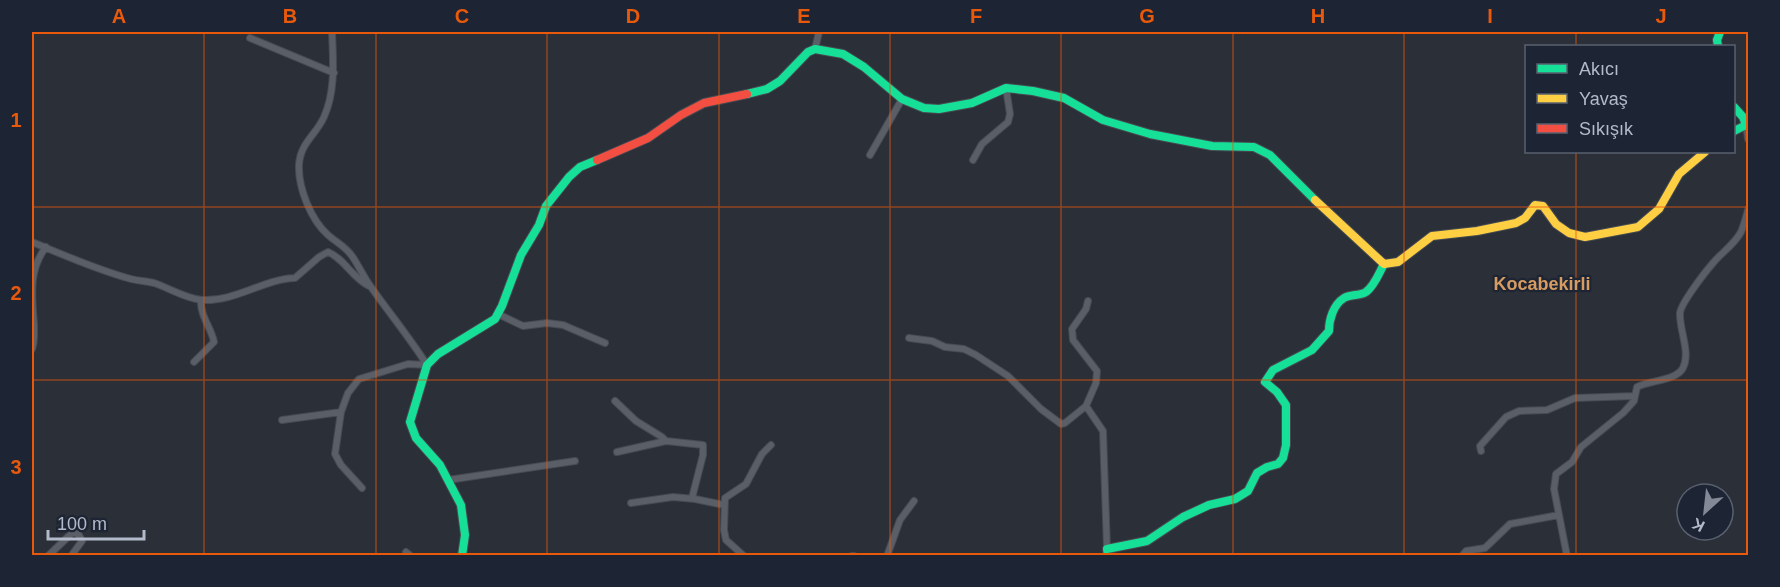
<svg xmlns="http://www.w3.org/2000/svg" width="1780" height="587" font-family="Arial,sans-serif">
  <rect width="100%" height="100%" fill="#2a2f38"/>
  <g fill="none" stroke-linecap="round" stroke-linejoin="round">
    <defs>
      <path id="street" d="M332 32C333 60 336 90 324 117 316 135 300 143 299 165 298 188 311 220 328 235 336 242 346 247 352 256 359 266 364 278 371 287 390 314 410 338 427 365
        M250 38 334 73
        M815 49 819 32
        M1746 125 1748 139
        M870 155 902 99
        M973 160 982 144 1008 122 1010 114 1006 88
        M32 242C64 255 97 270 131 279 139 281 146 281 154 283 169 288 186 299 202 300 235 302 264 279 295 278L319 257 328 252C345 259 352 278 369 286
        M498 314 523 326 547 323 563 325 605 343
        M909 338 932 341 945 347 964 349 976 355 1008 376 1041 409 1061 424 1065 423 1086 406 1103 431 1107 549
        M32 349C35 341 34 333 34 325 32 297 28 270 46 247
        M194 362 214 342C211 327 200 316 201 300
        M615 401 636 421 662 437 666 441
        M1086 406 1096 383 1097 371 1073 340 1072 329 1086 309 1088 301
        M282 420 341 412
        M1481 451 1480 446 1506 417 1519 411 1547 410 1575 398 1635 396
        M617 452 666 441 703 445V455L692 498
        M448 480 575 461
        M362 488 341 465 335 454 341 412 348 393 359 379 408 364 427 365
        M631 503 673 497 695 499 724 505
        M406 552 411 556
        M48 556 73 532 79 535 82 541 71 556
        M744 556 726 540 724 530 725 498 746 484 762 454 771 445
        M852 556H854
        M887 556 900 520 914 501
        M1462 556 1466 551 1485 548 1510 524 1559 515
        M1567 556 1554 489 1556 474 1572 462 1581 447 1623 413 1634 401 1637 387C1650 380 1676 381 1683 368 1691 352 1679 330 1680 313 1681 303 1706 271 1713 263 1722 252 1734 245 1741 232 1744 225 1746 217 1748 210"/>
      <path id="fast" d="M1718 46 1717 40 1720 32
        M747 94 767 89 780 81 808 52 815 49 843 54 864 67 902 99 924 108 939 109 972 103 1006 88 1033 91 1064 98 1103 120 1150 134 1212 146 1254 147 1270 155 1315 200
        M1734 107 1743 117 1746 125 1734 131
        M462 556 465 535 461 505 440 465 416 438 410 422 427 365 438 354 495 319 502 306 521 255 539 225 546 206 569 177 580 167 597 160
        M1108 556 1107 549 1147 541 1183 517 1209 505 1235 499 1248 491 1257 473 1267 467 1278 464 1283 458 1286 445V405L1277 392 1265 382 1273 370 1312 350 1329 331C1329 320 1333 305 1344 298 1350 294 1360 296 1366 292 1375 285 1379 273 1384 264"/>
      <path id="slow" d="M1315 200 1384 264 1398 262 1432 236 1477 231 1516 223 1525 218 1535 205 1543 206 1556 224 1569 233 1585 237 1638 227 1659 209 1679 174 1705 152"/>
      <path id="jam" d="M597 160 648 138 681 115 704 103 747 94"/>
    </defs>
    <use href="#street" stroke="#464a51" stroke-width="8"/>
    <use href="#fast" stroke="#464a51" stroke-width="10"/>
    <use href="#slow" stroke="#464a51" stroke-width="10"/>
    <use href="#jam" stroke="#464a51" stroke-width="10"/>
    <use href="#street" stroke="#5a5e66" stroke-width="6"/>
    <use href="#fast" stroke="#16e098" stroke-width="8"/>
    <use href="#slow" stroke="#ffcf43" stroke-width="8"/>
    <use href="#jam" stroke="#f24e42" stroke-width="8"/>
  </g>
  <path fill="none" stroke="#e8590c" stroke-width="1.5" stroke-opacity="0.55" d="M204 32V556M376 32V556M547 32V556M719 32V556M890 32V556M1061 32V556M1233 32V556M1404 32V556M1576 32V46M1576 152V556M32 207H1748M32 380H1748"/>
  <g text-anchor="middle" stroke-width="4.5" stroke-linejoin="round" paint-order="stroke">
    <g font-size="18" font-weight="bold" fill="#d69c62" stroke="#1d2433">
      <text x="1542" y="290">Kocabekirli</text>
    </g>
  </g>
  <rect width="1780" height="587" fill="none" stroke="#1d2433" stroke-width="66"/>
  <rect x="1525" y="45" width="210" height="108" fill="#1d2433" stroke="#59606f" stroke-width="1.5"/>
  <rect x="1537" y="64" width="30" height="9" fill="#16e098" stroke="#59606f" stroke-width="1.5"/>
  <text x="1579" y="75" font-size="18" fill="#b3bac9">Akıcı</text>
  <rect x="1537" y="94" width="30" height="9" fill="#ffcf43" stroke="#59606f" stroke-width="1.5"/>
  <text x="1579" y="105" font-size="18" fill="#b3bac9">Yavaş</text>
  <rect x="1537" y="124" width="30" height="9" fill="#f24e42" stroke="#59606f" stroke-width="1.5"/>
  <text x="1579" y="135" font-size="18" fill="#b3bac9">Sıkışık</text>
  <g transform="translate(1705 512) rotate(207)"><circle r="28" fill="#1d2433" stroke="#59606f" stroke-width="1.5"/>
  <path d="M0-4.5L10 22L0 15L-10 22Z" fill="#838996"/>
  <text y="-9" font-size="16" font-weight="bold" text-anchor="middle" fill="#b3bac9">K</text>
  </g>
  <path d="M48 530v9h96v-9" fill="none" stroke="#b3bac9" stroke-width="3"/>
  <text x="57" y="530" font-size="18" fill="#b3bac9" stroke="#1d2433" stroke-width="4.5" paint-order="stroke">100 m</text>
  <rect x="33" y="33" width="1714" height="521" fill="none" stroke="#e8590c" stroke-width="2"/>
  <g font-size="20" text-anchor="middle" font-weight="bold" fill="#e8590c">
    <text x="119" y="23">A</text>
    <text x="290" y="23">B</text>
    <text x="462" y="23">C</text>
    <text x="633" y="23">D</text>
    <text x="804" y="23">E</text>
    <text x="976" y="23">F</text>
    <text x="1147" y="23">G</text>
    <text x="1318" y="23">H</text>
    <text x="1490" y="23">I</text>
    <text x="1661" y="23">J</text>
    <text x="16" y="127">1</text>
    <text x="16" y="300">2</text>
    <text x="16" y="474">3</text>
  </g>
</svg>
